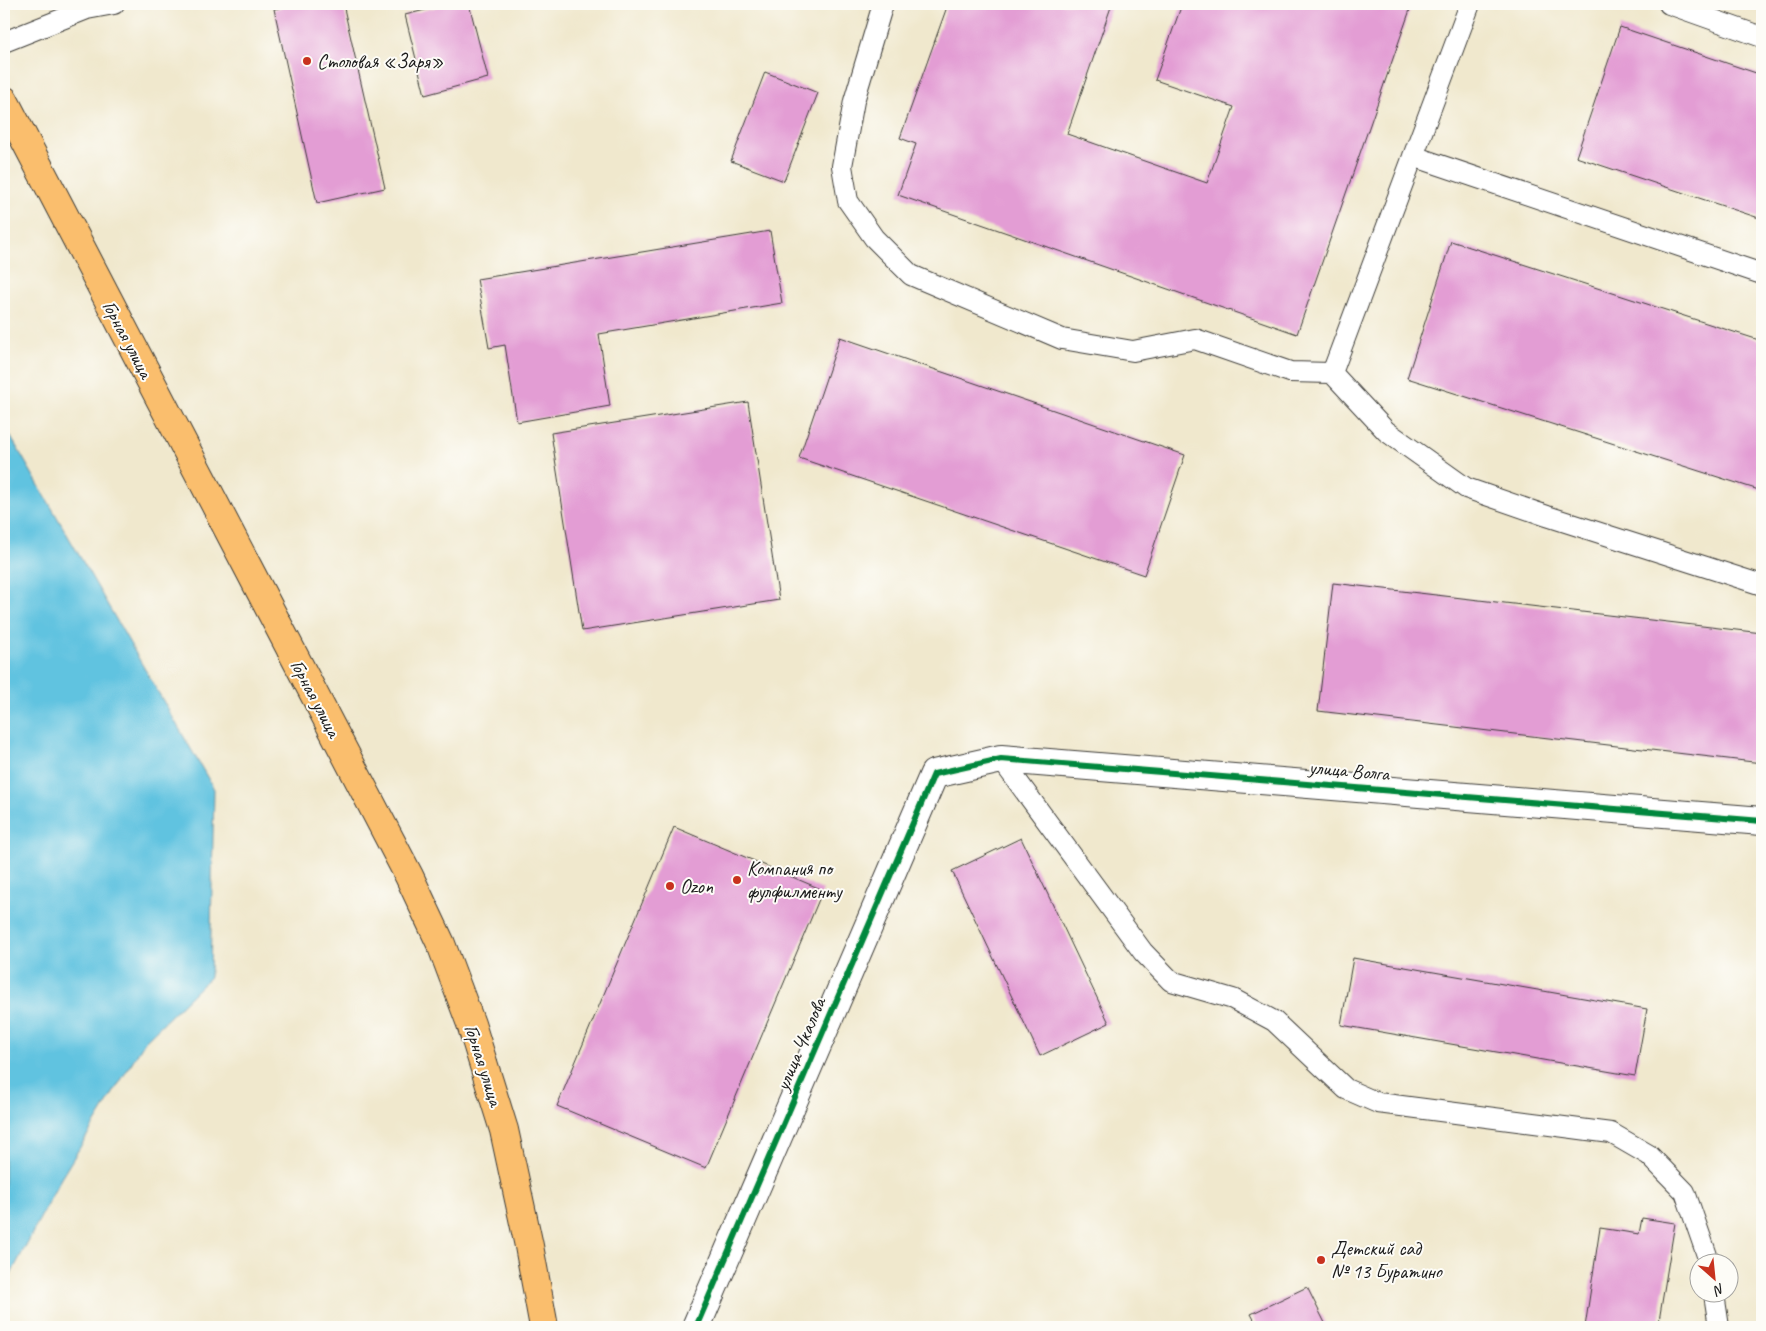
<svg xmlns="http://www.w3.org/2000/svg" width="1766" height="1331" font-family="Caveat,sans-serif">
  <rect width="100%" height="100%" fill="#fdfcf7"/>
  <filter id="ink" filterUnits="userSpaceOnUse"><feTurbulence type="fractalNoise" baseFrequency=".02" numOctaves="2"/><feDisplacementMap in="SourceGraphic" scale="10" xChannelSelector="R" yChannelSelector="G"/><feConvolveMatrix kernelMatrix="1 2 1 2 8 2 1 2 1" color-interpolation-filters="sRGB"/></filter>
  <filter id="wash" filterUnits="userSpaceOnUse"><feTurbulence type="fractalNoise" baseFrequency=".0096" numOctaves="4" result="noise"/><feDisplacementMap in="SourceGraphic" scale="20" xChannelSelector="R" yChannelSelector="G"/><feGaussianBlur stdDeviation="1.12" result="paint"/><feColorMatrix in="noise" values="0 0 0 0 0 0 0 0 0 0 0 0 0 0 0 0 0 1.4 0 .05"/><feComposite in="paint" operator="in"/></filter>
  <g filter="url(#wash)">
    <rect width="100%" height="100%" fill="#f0e8cd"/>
    <path fill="#61c3e0" stroke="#3e707e" d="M4 425 214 789 210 977 145 1041 60 1180 9 1278 4 1327Z"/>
    <g id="blocks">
      <path fill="#e39dd4" d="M296 4H343L385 188 317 203 274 9Z
        M449 4H469L488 78 425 95 405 15Z
        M948 4H1112L1067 134 1207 183 1234 107 1155 80 1182 4H1412L1297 334 898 195 916 144 900 138Z
        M1620 27 1762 75V219L1576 157Z
        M765 72 818 93 784 181 731 161Z
        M770 231 782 303 599 334 610 406 517 422 505 345 489 348 477 279Z
        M1451 241 1762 341V491L1407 378Z
        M840 337 1185 455 1144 575 799 458Z
        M748 402 779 600 582 631 551 433Z
        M1333 583 1762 633V763L1318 711Z
        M674 827 823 890 706 1168 557 1106Z
        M1021 838 1109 1023 1040 1056 952 871Z
        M1353 958 1647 1009 1635 1076 1341 1025Z
        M1642 1218 1675 1223 1658 1327H1585L1600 1228 1639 1234Z
        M1307 1287 1327 1327H1258L1251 1314Z"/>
    </g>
  </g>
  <g filter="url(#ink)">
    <use href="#blocks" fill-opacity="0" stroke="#3c3b37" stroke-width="1"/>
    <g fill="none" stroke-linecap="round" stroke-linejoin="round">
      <defs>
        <path id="service" d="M883 4 854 101 842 166 848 201 874 238 911 275 1062 339 1133 351 1195 339 1290 372 1332 373 1470 4
          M1669 4 1762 37
          M4 42 87 9 114 4
          M1413 156 1762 274
          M1332 373 1386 431 1466 488 1547 516 1759 584
          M1001 759 1143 952 1171 981 1233 999 1274 1021 1346 1089 1378 1103 1611 1133 1649 1155 1685 1192 1710 1264
          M1714 1294 1719 1327"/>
        <path id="minor" d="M696 1327 934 774 1001 759 1762 821"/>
        <path id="primary" d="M4 100 409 876 441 944 471 1024 504 1130 529 1246 544 1327"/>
      </defs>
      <use href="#service" stroke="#3c3b37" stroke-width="22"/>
      <use href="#minor" stroke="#3c3b37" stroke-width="30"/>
      <use href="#primary" stroke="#3c3b37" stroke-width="30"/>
      <use href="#service" stroke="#fff" stroke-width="20"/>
      <use href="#minor" stroke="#fff" stroke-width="28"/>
      <use href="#primary" stroke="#fabe6d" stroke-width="28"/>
      <defs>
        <path id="cycleway" d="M696 1327 934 774 1001 759 1762 821"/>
      </defs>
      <use href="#cycleway" stroke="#fdfcf7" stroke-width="9"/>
      <use href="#cycleway" stroke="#00873e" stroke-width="6"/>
    </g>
  </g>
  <g fill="#c8321e" stroke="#fdfcf7" stroke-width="2">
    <circle cx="307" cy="61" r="5"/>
    <circle cx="737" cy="880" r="5"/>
    <circle cx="670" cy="886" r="5"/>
    <circle cx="1321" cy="1260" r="5"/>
  </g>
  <g text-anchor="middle" stroke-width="4" stroke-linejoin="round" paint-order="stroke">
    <g font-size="20" fill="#1c1c1c" stroke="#fdfcf7" text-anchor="start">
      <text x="317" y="68">Столовая «Заря»</text>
      <text x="747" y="875">Компания по<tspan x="747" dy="23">фулфилменту</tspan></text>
      <text x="680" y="893">Ozon</text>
      <text x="1331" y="1255">Детский сад<tspan x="1331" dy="23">№ 13 Буратино</tspan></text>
    </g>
    <g font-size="20" fill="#1c1c1c" stroke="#fdfcf7">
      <text transform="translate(128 339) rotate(62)" y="7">Горная улица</text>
      <text transform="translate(316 698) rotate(62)" y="7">Горная улица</text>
      <text transform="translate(1349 770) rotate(5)" y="7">улица Волга</text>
      <text transform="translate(800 1044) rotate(-67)" y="7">улица Чкалова</text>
      <text transform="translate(484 1065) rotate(72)" y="7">Горная улица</text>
    </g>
  </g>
  <rect width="1766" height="1331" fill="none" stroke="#fdfcf7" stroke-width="20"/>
  <g transform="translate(1714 1278) rotate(153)"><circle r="24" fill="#fdfcf7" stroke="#a3a29f"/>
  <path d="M0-4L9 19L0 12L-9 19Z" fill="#c8321e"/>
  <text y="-8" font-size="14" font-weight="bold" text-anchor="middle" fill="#1c1c1c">N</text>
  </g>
</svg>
